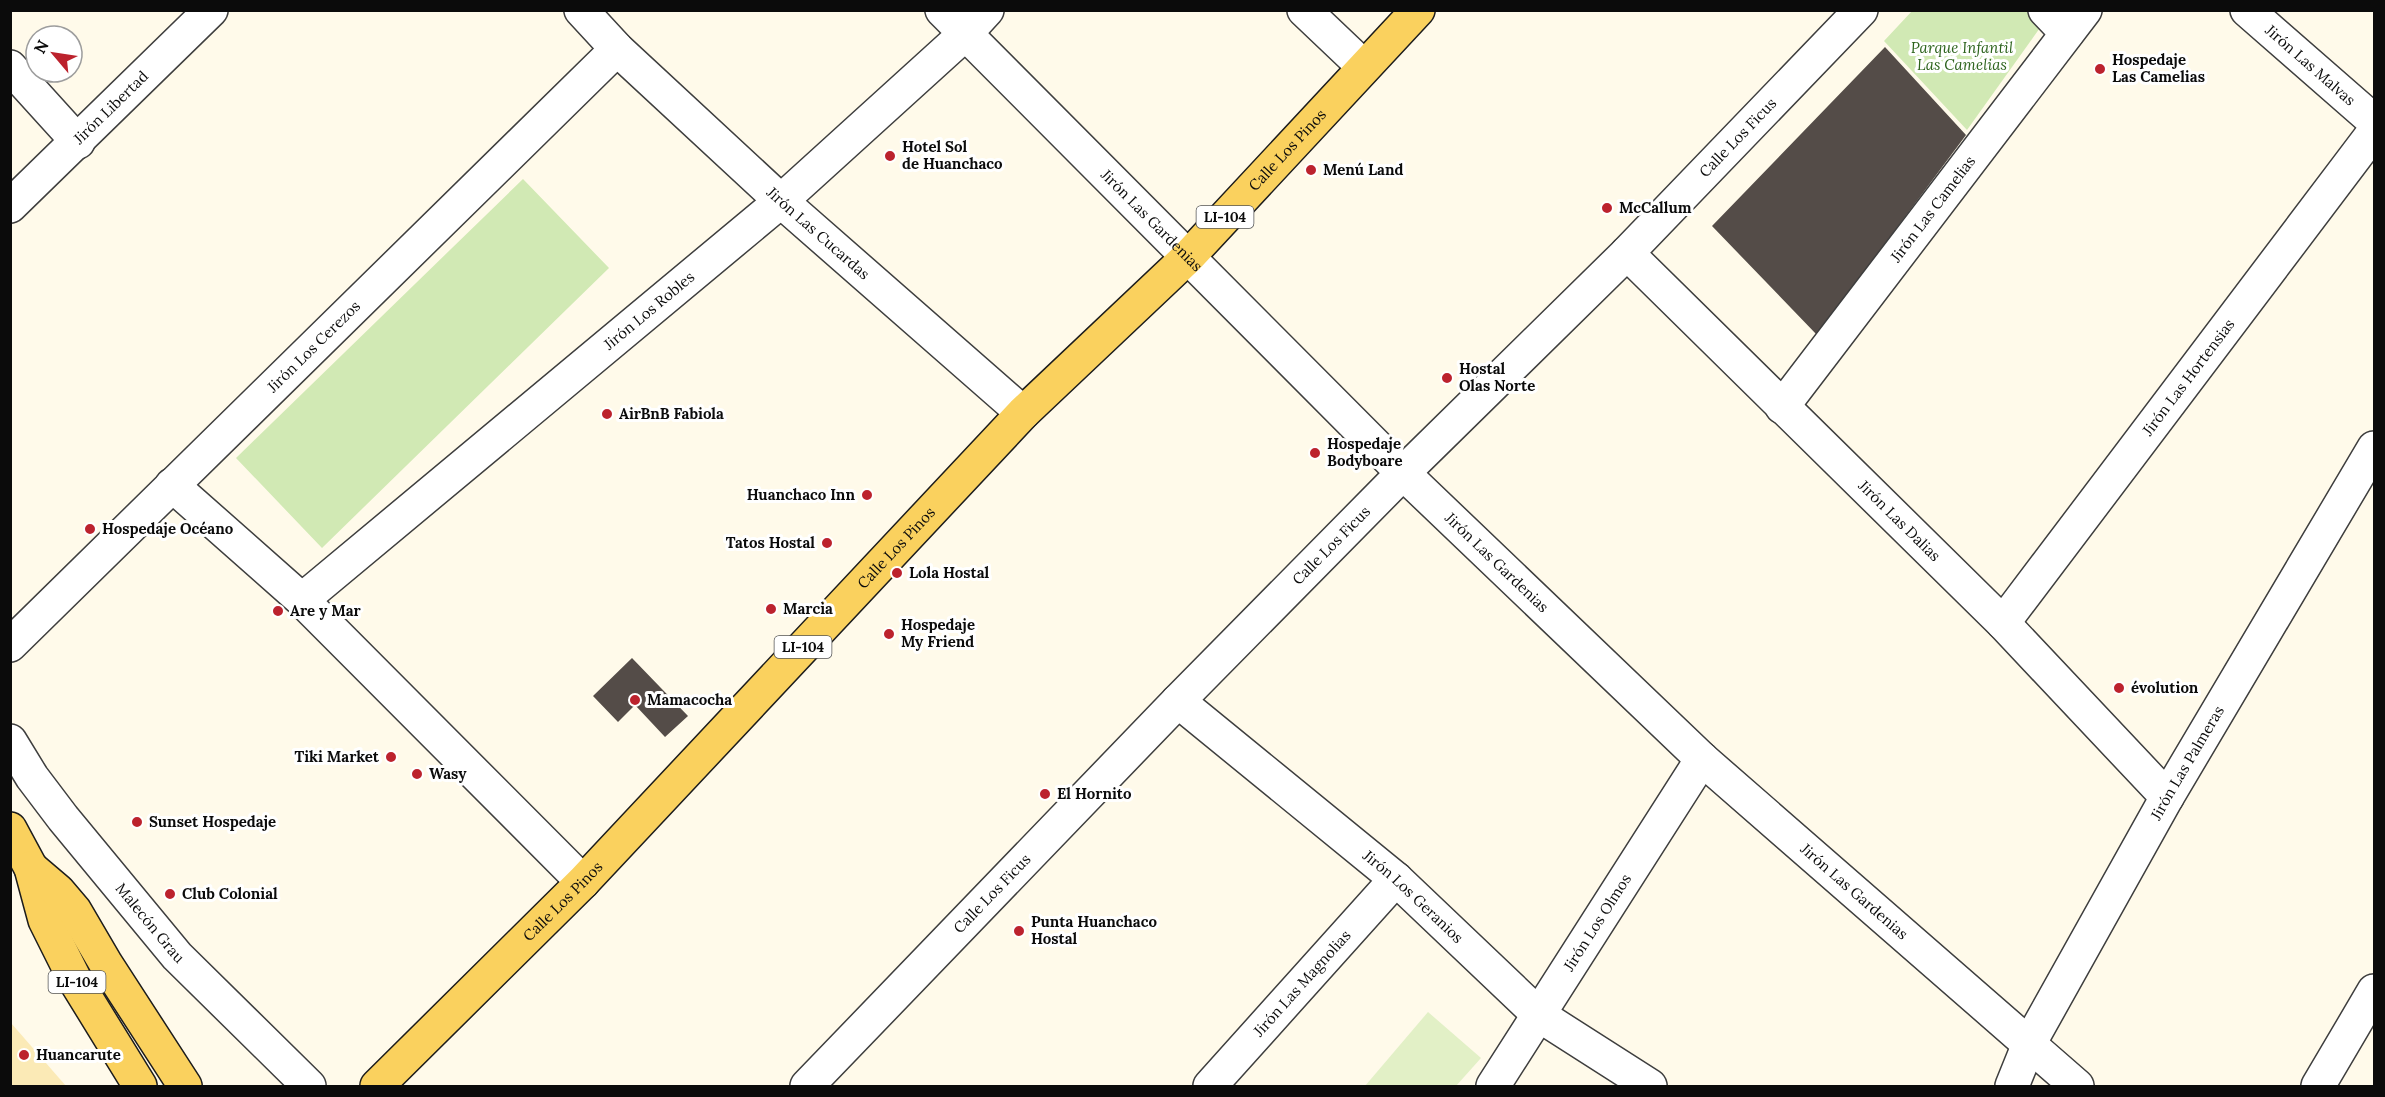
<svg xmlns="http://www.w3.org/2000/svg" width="2385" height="1097" font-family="Lora,serif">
  <rect width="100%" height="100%" fill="#fffaea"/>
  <path fill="#d1e9b4" d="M1912 11H2039L2047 18 1967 130 1884 41Z
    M523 179 609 268 322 548 236 458Z"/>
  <path fill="#fbeab6" d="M11 1023 66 1086H11Z"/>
  <path fill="#e2f0c6" d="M1428 1012 1481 1058 1456 1086H1365Z"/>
  <path fill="#544c48" d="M1885 47 1966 135 1817 335 1712 226Z
    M632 658 688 716 665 737 635 705 618 722 593 696Z"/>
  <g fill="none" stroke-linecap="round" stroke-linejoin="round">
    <defs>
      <g id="street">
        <path id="s1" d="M581 10 617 49 781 201 1023 413"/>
        <path id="s2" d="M942 10 1403 473 1702 759 2077 1086"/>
        <path d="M1304 10 1364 67"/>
        <path d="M2045 10 2067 33"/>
        <path id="s3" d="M2247 10 2374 121"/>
        <path d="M10 67 78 142"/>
        <path id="s4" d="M10 206 211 10"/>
        <path id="s5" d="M1627 253 2003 623 2167 797"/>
        <path id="s6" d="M1782 407 2085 10"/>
        <path d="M172 485 302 600 583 882"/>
        <path id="s7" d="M302 600 781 201 965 34 987 10"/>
        <path id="s8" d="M2003 623 2374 132"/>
        <path id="s9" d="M10 645 617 49"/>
        <path id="s10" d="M1178 701 1396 879 1539 1015 1650 1086"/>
        <path id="s11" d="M10 741 32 777 63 818 177 956 309 1086"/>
        <path id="s12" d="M807 1086 1178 701 1403 473 1627 253 1861 10"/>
        <path id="s13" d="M1210 1086 1396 879"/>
        <path id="s14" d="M1493 1086 1702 759"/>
        <path id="s15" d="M2012 1086 2029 1044 2167 797 2374 448"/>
        <path d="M2318 1086 2374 991"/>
      </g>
      <g id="primary">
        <path d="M10 829 31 868 45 920 76 982 140 1086"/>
        <path d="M31 868 58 891 75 911 106 964 185 1086"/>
        <path id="s16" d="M377 1086 583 882 1023 413 1188 257 1418 10"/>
      </g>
    </defs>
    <use href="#street" stroke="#3e3e3e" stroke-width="36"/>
    <use href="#primary" stroke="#1c1c1c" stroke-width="36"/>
    <use href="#street" stroke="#fff" stroke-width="33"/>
    <use href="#primary" stroke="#fad15e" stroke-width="33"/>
  </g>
  <g fill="#bc222d" stroke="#fff" stroke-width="2">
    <circle cx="2100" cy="69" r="6"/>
    <circle cx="890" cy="156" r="6"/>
    <circle cx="1311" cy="170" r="6"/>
    <circle cx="1607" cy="208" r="6"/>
    <circle cx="1447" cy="378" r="6"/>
    <circle cx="607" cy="414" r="6"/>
    <circle cx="1315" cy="453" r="6"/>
    <circle cx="867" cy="495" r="6"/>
    <circle cx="90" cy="529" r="6"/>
    <circle cx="827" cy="543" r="6"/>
    <circle cx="897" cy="573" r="6"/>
    <circle cx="771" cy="609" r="6"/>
    <circle cx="278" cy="611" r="6"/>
    <circle cx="889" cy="634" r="6"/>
    <circle cx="2119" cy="688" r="6"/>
    <circle cx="635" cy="700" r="6"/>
    <circle cx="391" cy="757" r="6"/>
    <circle cx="417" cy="774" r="6"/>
    <circle cx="1045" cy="794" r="6"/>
    <circle cx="137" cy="822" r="6"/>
    <circle cx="170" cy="894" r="6"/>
    <circle cx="1019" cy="931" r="6"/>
    <circle cx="24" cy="1055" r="6"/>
  </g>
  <g text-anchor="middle" stroke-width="6" stroke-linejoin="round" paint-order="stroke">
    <g fill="#fff" stroke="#545454" stroke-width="1.5">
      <rect x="1196.5" y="206" width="57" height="22" rx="4.5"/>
      <rect x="774.5" y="636" width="57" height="22" rx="4.5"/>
      <rect x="48.5" y="971" width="57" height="22" rx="4.5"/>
    </g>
    <g font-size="14" font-weight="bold" fill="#0b0b0b">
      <text x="1225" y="222">LI-104</text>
      <text x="803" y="652">LI-104</text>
      <text x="77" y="987">LI-104</text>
    </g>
    <g font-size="15" font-style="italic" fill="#2c631c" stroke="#fff">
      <text x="1962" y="53">Parque Infantil<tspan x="1962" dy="17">Las Camelias</tspan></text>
    </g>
    <g font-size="15" font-weight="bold" fill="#0b0b0b" stroke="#fff" text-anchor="start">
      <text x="2112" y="65">Hospedaje<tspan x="2112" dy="17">Las Camelias</tspan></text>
      <text x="902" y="152">Hotel Sol<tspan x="902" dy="17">de Huanchaco</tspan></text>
      <text x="1323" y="175">Menú Land</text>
      <text x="1619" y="213">McCallum</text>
      <text x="1459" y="374">Hostal<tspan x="1459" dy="17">Olas Norte</tspan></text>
      <text x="619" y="419">AirBnB Fabiola</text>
      <text x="1327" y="449">Hospedaje<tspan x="1327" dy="17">Bodyboare</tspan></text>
      <text x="855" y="500" text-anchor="end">Huanchaco Inn</text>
      <text x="102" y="534">Hospedaje Océano</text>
      <text x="815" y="548" text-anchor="end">Tatos Hostal</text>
      <text x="909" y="578">Lola Hostal</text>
      <text x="783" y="614">Marcia</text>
      <text x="290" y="616">Are y Mar</text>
      <text x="901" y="630">Hospedaje<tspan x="901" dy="17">My Friend</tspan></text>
      <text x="2131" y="693">évolution</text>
      <text x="647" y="705">Mamacocha</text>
      <text x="379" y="762" text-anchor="end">Tiki Market</text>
      <text x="429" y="779">Wasy</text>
      <text x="1057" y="799">El Hornito</text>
      <text x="149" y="827">Sunset Hospedaje</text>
      <text x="182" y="899">Club Colonial</text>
      <text x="1031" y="927">Punta Huanchaco<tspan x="1031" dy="17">Hostal</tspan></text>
      <text x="36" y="1060">Huancarute</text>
    </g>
    <g font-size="15" fill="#0b0b0b" stroke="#fff">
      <text dy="5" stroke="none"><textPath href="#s3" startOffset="84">Jirón Las Malvas</textPath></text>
      <text dy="5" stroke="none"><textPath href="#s4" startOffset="141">Jirón Libertad</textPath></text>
      <text dy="5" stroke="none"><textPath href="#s12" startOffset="1329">Calle Los Ficus</textPath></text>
      <text dy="5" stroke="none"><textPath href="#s16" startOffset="1306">Calle Los Pinos</textPath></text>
      <text dy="5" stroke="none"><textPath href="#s6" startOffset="249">Jirón Las Camelias</textPath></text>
      <text dy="5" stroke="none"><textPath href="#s2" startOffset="297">Jirón Las Gardenias</textPath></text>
      <text dy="5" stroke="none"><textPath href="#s1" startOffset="326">Jirón Las Cucardas</textPath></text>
      <text dy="5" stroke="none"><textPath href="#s7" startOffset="452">Jirón Los Robles</textPath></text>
      <text dy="5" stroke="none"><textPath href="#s9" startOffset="426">Jirón Los Cerezos</textPath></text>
      <text dy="5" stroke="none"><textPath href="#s8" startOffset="308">Jirón Las Hortensias</textPath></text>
      <text dy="5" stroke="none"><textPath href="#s5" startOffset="382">Jirón Las Dalias</textPath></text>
      <text dy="5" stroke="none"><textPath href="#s12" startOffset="753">Calle Los Ficus</textPath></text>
      <text dy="5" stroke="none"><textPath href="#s16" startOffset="748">Calle Los Pinos</textPath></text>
      <text dy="5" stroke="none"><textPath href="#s2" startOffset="783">Jirón Las Gardenias</textPath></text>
      <text dy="5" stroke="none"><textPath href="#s15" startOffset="368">Jirón Las Palmeras</textPath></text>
      <text dy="5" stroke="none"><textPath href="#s2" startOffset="1269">Jirón Las Gardenias</textPath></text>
      <text dy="5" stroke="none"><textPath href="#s12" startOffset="267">Calle Los Ficus</textPath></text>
      <text dy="5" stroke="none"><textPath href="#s10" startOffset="306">Jirón Los Geranios</textPath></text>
      <text dy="5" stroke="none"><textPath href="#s16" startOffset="262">Calle Los Pinos</textPath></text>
      <text dy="5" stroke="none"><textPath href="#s11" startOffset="230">Malecón Grau</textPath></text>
      <text dy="5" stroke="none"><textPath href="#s14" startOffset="194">Jirón Los Olmos</textPath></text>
      <text dy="5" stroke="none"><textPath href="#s13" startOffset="138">Jirón Las Magnolias</textPath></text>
    </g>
  </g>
  <rect width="2385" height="1097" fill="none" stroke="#0b0b0b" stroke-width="24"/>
  <g transform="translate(54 54) rotate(299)"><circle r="28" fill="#ffffff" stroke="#9d9d9d" stroke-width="1.5"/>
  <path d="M0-4.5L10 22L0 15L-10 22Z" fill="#bc222d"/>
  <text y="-9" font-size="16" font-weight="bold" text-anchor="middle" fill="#0b0b0b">N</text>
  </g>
</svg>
